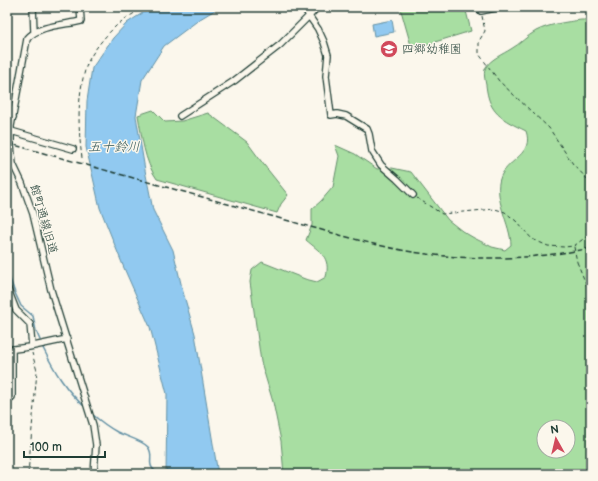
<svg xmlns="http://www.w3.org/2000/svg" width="598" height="481" font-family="'Balsamiq Sans','Klee One',sans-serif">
  <rect width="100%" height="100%" fill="#fbf7ec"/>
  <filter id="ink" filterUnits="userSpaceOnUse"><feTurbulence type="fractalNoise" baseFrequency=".025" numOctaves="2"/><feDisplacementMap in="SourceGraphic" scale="8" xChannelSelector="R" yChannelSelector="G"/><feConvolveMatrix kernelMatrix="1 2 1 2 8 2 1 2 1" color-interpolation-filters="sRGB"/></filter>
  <g filter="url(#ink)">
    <path fill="#a8dea2" stroke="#648e6b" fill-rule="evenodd" d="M400 7H465L471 31 412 49Z
      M581 20H591V474H284L281 441 273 402 261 362 250 282 252 270 262 262 305 279 317 282 326 277C331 257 320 252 306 240L312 225V209L321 201 333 187 339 156 335 145 355 154 377 169 392 168 411 172 448 220 462 231 474 238 492 247 505 250 511 245C511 225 492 197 501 176 509 159 534 154 526 131 502 119 489 114 486 85 485 80 483 72 486 67 491 59 503 54 511 49 520 44 527 36 536 31 550 24 566 22 581 20ZM544 427H568V451H544Z
      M153 110 165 122 182 121 208 113 247 142 264 165 288 195 281 204 277 213 157 179C144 161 142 137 138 115Z"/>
    <path fill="#91c9f0" stroke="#6391a5" d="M152 7H220L200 19 164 46 142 80 136 116 145 170 153 210 173 250 183 292 195 334 218 474H166L167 394 150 327 124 268 100 208 86 147 87 101 92 68 113 38 127 23Z
      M392 20 394 32 374 36 372 24Z"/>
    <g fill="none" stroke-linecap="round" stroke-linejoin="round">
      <path stroke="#6391a5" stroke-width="1.5" d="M7 271 15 293 21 306 33 316 36 331 40 340
        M43 348C54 370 66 391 85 407
        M92 414C100 421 108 427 117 432 125 436 143 441 148 447 156 458 143 464 159 474"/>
      <defs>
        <path id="minor" d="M33 7 34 32
          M80 7 81 21C65 25 38 25 27 39L11 126V146L13 164 22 183 33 214 51 290 93 425 96 445 94 474
          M304 7 309 16 318 29 324 42 328 55 326 76 331 115 337 114 346 116 367 129 369 134 372 151 381 165 397 179 413 195
          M480 7 481 11 500 7
          M7 101 10 113 13 117
          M180 116 234 81 280 45 318 7
          M11 131 73 149
          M7 287 16 310 30 324 32 346
          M7 350 29 347 67 339
          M7 400 12 397V349"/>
      </defs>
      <use href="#minor" stroke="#1f3d34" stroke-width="8"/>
      <path stroke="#1f3d34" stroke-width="1" stroke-dasharray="4 3" stroke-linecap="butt" d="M482 16 485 31 479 41V54L499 81 549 128 573 164 591 183
        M82 158C78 128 77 96 86 67 90 54 105 36 115 27 123 19 135 13 145 7
        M417 198 442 214 495 209 505 212 516 221 532 239 548 246 564 247 574 246 591 233
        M577 262 591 296
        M28 474 37 371 32 353"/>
      <use href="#minor" stroke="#fbf7ec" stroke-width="5.5"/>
      <path stroke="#1f3d34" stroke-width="1.5" stroke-dasharray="6 3" stroke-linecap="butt" d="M7 143 329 232C361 241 394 250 427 254 482 261 537 259 591 248"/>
      <path stroke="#1f3d34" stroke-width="1" stroke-dasharray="4 3" stroke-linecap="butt" d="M574 247 577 262"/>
    </g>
  </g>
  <defs>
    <symbol id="school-disc" viewBox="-11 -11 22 22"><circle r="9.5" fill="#d1495b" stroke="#fbf7ec"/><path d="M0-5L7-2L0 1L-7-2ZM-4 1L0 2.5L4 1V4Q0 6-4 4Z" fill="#fff"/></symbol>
  </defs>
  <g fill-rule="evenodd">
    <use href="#school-disc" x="379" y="39" width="20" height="20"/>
  </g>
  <g text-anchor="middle" stroke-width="3" stroke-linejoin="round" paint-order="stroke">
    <g font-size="12" fill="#1f3d34" stroke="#fbf7ec" text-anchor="start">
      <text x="402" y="53">四郷幼稚園</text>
    </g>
    <g font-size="12" fill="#1f3d34" stroke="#fbf7ec">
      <text transform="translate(44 219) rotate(74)" y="4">館町通線旧道</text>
    </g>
    <g font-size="13" font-style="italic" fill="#36595a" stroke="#fbf7ec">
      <text x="114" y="151">五十鈴川</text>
    </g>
  </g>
  <rect width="598" height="481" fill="none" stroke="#fbf7ec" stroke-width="24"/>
  <rect x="12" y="12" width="574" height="457" fill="none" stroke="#1f3d34" stroke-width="1.5" filter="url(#ink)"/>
  <g transform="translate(556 439) rotate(352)"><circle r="19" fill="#fbf7ec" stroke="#a3ada2"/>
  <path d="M0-3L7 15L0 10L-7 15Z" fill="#d1495b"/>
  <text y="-6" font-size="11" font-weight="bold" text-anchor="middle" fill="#1f3d34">N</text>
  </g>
  <path d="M24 451v6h81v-6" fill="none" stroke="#1f3d34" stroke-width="2"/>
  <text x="30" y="451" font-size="12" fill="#1f3d34" stroke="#fbf7ec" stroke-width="3" paint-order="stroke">100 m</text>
</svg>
